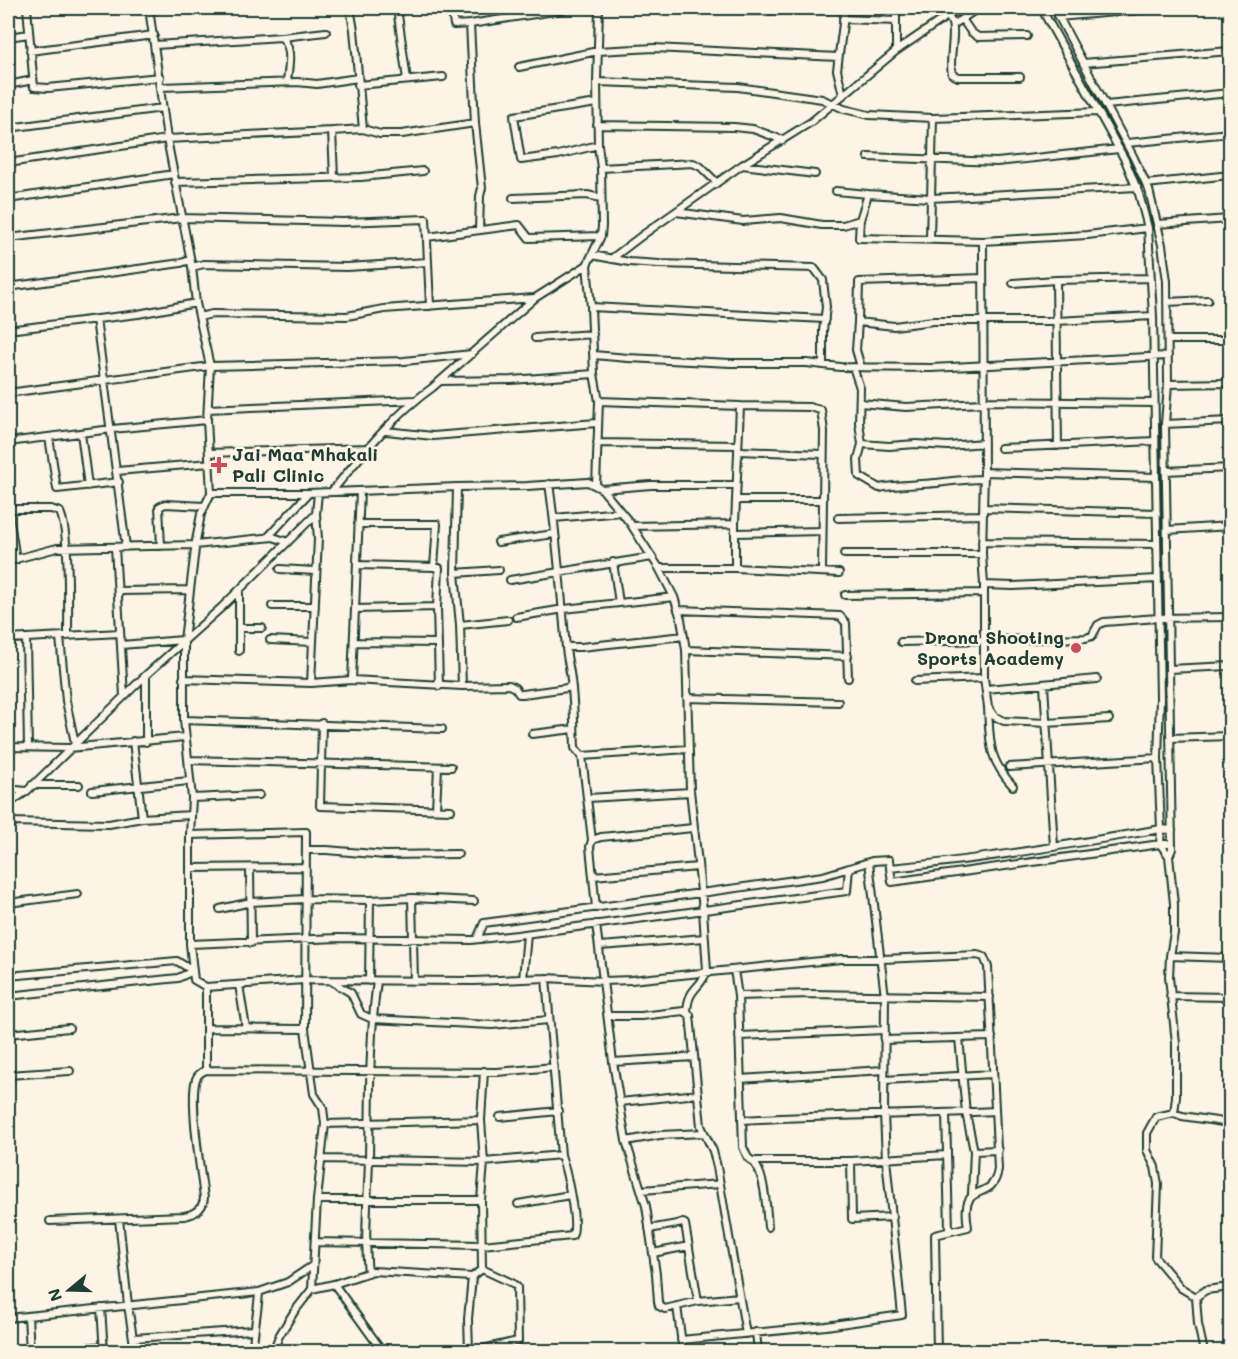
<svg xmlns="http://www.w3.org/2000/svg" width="1238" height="1359" font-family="Mali,sans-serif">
  <rect width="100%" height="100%" fill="#fcf5e5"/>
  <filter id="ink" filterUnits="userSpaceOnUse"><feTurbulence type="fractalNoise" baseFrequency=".0167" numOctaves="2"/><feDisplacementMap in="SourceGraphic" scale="12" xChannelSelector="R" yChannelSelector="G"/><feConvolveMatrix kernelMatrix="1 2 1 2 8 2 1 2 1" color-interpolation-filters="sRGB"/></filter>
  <g filter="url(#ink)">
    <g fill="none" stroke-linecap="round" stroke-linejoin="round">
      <defs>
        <path id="minor" d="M27 8 34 87 48 88 160 77
          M149 8 167 139 192 267 196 303 210 366 207 420 211 493 201 514 196 541 184 640V720L192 798 190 835V944L194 980 206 987V1070
          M350 8 354 30 363 129
          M397 8 407 80
          M451 8 454 25 470 24
          M937 8C942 11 948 15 951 21 957 32 948 59 952 74L958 77H1020
          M1045 8V15L1125 160 1139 194 1148 228 1153 316 1160 698 1158 758 1161 829 1160 844 1169 856 1174 904V933L1170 956 1169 977 1176 1043V1097L1174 1113 1156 1117 1147 1133V1150L1155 1167 1158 1184 1155 1257 1181 1288 1196 1297 1198 1324 1204 1352
          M1054 8 1133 156 1149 190 1162 245 1167 281 1168 384 1165 424 1172 849 1169 856
          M745 11 845 9
          M1058 17 1162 8
          M843 19 896 21
          M962 19 971 32 978 37 1027 36
          M953 25 978 8
          M8 37 29 34
          M282 37 326 32
          M155 45 281 37C294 47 288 68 287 82
          M30 51 154 35
          M896 51V8
          M1083 63 1230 51
          M519 67 598 51 654 48 838 57
          M597 82 599 8
          M8 85 33 80
          M358 85 443 77
          M161 87 297 82 317 84 358 78
          M843 95 837 70 845 8
          M597 103 514 116 521 160 558 155 598 145
          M1106 105 1230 93
          M933 118 1098 112
          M475 123 470 24 575 8
          M597 125 734 127 753 129 783 140
          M8 128 163 108
          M1127 143 1230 133
          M868 157 997 162 1119 149
          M8 163 167 139 332 131
          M742 165 815 174
          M601 168 693 163 701 167 717 183
          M334 177 332 131 363 129 380 134H402L475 123 482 188 480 196 479 230
          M175 182 361 177 423 171
          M1146 184 1230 175
          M836 191 868 194 860 220 859 238 983 241 984 472 982 554 984 585V678L988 707 994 716 1004 721 1047 723 1109 719
          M868 194 931 198 1137 187
          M513 198 587 195 601 198
          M8 199 174 174
          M676 212 743 221 781 218 822 225H843L860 220
          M1157 224 1230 219
          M427 237 519 225 529 238 601 236
          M8 238 182 218 343 222 426 219 430 306
          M983 241 1087 235 1148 228
          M592 255 629 262 659 264 814 268 823 280 826 307 823 331V365
          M611 259 644 234 742 165 811 122 896 51 959 8
          M587 265 591 307 594 374 599 401 596 486
          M192 267 204 264 347 267 428 262
          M983 278 859 282 858 322 894 326 933 321H1056L1153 316
          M1013 283 1056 280
          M8 287 181 263 190 260
          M1167 302 1208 300
          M591 307 825 319
          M199 317 212 314 347 316 384 309 534 298
          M96 319 126 547
          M858 322 856 350 861 367
          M8 330 138 314 196 303
          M535 338 593 334
          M1168 340H1230
          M594 355 628 358 731 363H807L840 367 931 368 1168 356
          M853 367 860 388 859 423 862 444 889 446 916 444 948 446 984 443
          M441 381 511 380 594 374
          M1168 384 1230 383
          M8 393 210 366 404 361 472 354
          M599 401 740 406 735 524V568
          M985 401 1154 403
          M860 403 906 407 983 403
          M740 406 809 407 821 410 824 431 822 571
          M208 409 415 400
          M1165 424 1230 421
          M386 431 433 436 597 423
          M81 433 88 486
          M49 437 57 489 119 482
          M8 442 112 429 207 420
          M597 443 738 445
          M862 444 858 459 859 476 879 488C898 484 917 485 936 483 952 481 967 479 984 479
          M1058 446 1056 280 1151 278
          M1001 448 1155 441
          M739 451 823 454
          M209 453 367 448
          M117 471 210 463
          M1166 471 1230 468
          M984 472 1156 477
          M549 484C557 538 561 593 566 648 567 659 570 669 571 680 574 702 574 725 575 748L582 756 592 840
          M602 489 651 485H736
          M332 491C362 455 393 415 432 388L535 298 587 265 601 236 602 226 601 168 598 145 597 82 738 87 822 99 844 109 869 115 933 118 930 239
          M211 493H308L457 487 527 486 588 482 602 489 630 523 659 568 674 597 681 619 686 650 690 790 703 910 707 971C700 990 688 987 687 1012
          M737 500H823
          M8 508 16 560
          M984 508 1157 513
          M8 509H51L60 512C70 534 68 609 68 636
          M554 518 621 512
          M838 518 983 515
          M632 526 735 524
          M1167 530 1230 526
          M736 533 822 531
          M268 537 308 494
          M498 542 554 534
          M982 542 1157 544
          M161 546 159 507 165 504 205 506
          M115 547 124 696
          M844 554H982
          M8 561 57 548 195 545 273 537 288 542
          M613 562 619 603
          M358 565 434 567 437 524H358
          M434 567 439 568 437 607
          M659 568H735L839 573
          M280 569 315 571
          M455 573 499 570
          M510 580 652 557
          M984 585 1013 586 1158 579
          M118 591 189 590
          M845 595 984 593
          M272 606H315
          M355 609 437 607 439 686
          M678 610 840 616 846 623 848 678
          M516 617 564 609 674 597
          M460 625 508 620
          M239 628H262
          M60 637 66 701 75 743
          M26 638 28 747
          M8 639 120 633
          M270 640 313 642
          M354 642 437 643
          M901 642 1086 638 1092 636 1098 625 1104 622 1158 618 1230 617
          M121 645 183 640
          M566 647H581L684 636
          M686 650 848 656
          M239 651V590
          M1169 669 1230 666
          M183 679 311 683 352 680 462 686 460 625 455 573 457 487
          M352 680 360 491
          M915 681 984 678
          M311 683 318 539 316 514
          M1044 685 1054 847
          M462 686 509 685 515 688 519 694H523L567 688 571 685
          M986 689 1097 679
          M687 698 838 702
          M988 708C990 743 988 759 1013 786
          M184 720 442 729
          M322 723 320 806 451 810
          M532 734 574 729
          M1170 738 1230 736
          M133 741 142 818
          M146 742V675
          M8 747 69 748 185 737
          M582 756 688 749
          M189 760 451 767
          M1009 767 1158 758
          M32 785H79
          M8 789 26 791
          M92 791 189 781
          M192 798 259 795
          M588 798 690 792
          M8 804 27 791 146 675 222 607 316 514 318 493
          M436 809 438 767
          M8 822 109 824 142 818 191 815
          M190 835 306 832 305 1029 314 1094 323 1108 325 1124 317 1200 312 1289 294 1312 279 1336 273 1352
          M306 850H327L385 855 458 854
          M190 868 306 867
          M890 868 892 882 1160 844H1172
          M250 869 251 943
          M593 876 698 867
          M412 898 414 981
          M8 903 78 894
          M596 908 590 847 592 840 601 837 693 828
          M220 909 251 902 305 899 370 900 412 898 474 901
          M596 924 613 1062 626 1141 646 1206 656 1274 658 1302 659 1306 665 1309 698 1301 739 1297
          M477 939 484 923 823 876 872 861 889 860 890 868C981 860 1071 844 1161 829L1172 830
          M190 944 338 938 471 940 517 935 847 891 849 868
          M600 946 705 938
          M1170 956 1230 958
          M734 970 738 996 743 1147 748 1158C766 1167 766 1208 768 1227
          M8 976 177 961 193 971 178 978 8 996
          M523 979 527 934
          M331 981 351 993 361 1014 372 1019 492 1025 549 1020
          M369 981 370 900
          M239 985 246 1028
          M206 987 304 980 474 981 546 978 604 981 631 980 841 959H882L977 955 984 957 988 967 998 1169C993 1206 959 1176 968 1227L935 1235 937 1352
          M738 996 811 994 990 997
          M1170 996 1230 997
          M609 1016H641L684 1011 690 1015 701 1126 713 1151 717 1167 746 1334
          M206 1028 305 1029
          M8 1034 69 1028
          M739 1036 885 1030
          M959 1038 966 1113 974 1151 972 1194
          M884 1040 992 1037
          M613 1062 694 1057
          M8 1075 70 1071
          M740 1079 884 1070
          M884 1080 993 1074
          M620 1102 698 1094
          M946 1113 949 1230
          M1174 1113 1182 1116 1230 1123
          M500 1117 558 1111
          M742 1120C826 1115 910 1115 995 1111
          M325 1124 481 1120
          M626 1141 660 1135 704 1133
          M974 1151 998 1150
          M321 1159 484 1162 561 1155 546 978
          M754 1161H851L946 1155
          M851 1161 852 1219 893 1217
          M642 1190 720 1184
          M317 1200H481
          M518 1204 570 1195
          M119 1219 128 1305 135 1352
          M50 1221 184 1216C195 1214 203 1209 204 1198 201 1174 189 1100 196 1079 198 1074 201 1072 206 1070L497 1072 554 1067
          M649 1229 683 1223 685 1224 698 1301
          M315 1242 482 1245 572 1236C579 1225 566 1170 561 1155
          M653 1253 689 1246
          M368 1273C364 1235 368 1197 369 1159 370 1099 369 1040 377 981
          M334 1284 373 1271 472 1277 482 1269 481 1200 484 1162 481 1120 484 1071
          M312 1289 334 1284 383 1352
          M1196 1297 1206 1290 1230 1287
          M677 1306 683 1352
          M101 1308 104 1352
          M28 1316 30 1352
          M8 1318 259 1292 288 1282 312 1266
          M756 1332 758 1352
          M134 1338 253 1330
          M681 1340 826 1326 902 1315 886 1159 884 1114 885 997 869 862
          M469 1351 468 1319 472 1277
          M47 1352 103 1346
          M253 1352C253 1331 258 1312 259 1292
          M469 1352 518 1341 517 1287 512 1283 482 1269"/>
      </defs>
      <use href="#minor" stroke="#1f3d34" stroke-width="10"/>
      <use href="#minor" stroke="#fcf5e5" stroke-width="6"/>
    </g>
  </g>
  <g fill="#d1495b" stroke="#fcf5e5" stroke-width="2">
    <path d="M216 456h6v6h6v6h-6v6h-6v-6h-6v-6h6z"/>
    <circle cx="1076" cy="648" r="6"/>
  </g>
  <g text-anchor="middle" stroke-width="5" stroke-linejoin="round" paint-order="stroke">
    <g font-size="18" font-weight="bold" fill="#1f3d34" stroke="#fcf5e5" text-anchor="start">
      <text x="232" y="461">Jai Maa Mhakali<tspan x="232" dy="21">Pali Clinic</tspan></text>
      <text x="1064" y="644" text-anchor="end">Drona Shooting<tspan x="1064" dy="21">Sports Academy</tspan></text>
    </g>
  </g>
  <rect width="1238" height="1359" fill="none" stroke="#fcf5e5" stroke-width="30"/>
  <rect x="15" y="15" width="1208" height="1329" fill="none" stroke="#1f3d34" stroke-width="2" filter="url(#ink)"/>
  <g transform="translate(69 1290) rotate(251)" stroke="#fcf5e5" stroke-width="4.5" paint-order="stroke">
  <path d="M0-4.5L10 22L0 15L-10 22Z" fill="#1f3d34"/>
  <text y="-9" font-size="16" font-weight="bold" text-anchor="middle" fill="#1f3d34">N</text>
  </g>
</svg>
